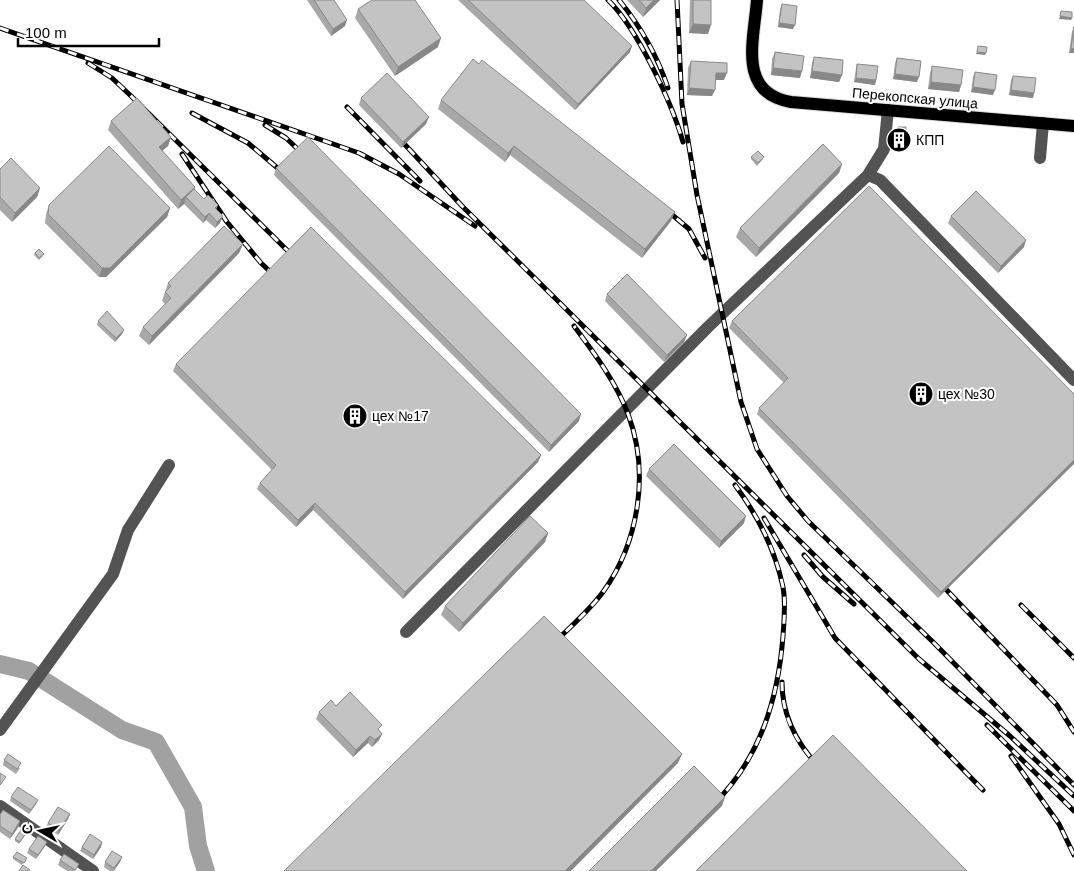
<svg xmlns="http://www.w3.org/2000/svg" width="1074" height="871" font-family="Helvetica,sans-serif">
  <rect width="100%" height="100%" fill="#fff"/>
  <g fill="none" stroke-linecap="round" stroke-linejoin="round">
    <path stroke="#a1a1a1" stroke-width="18" d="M0 664 29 671 122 730 156 742 193 807 198 846 206 871"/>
    <defs>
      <path id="major" d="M757 0C754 40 737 93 791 102L1074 126"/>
    </defs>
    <use href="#major" stroke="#dbdbdb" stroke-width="14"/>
    <path stroke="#535353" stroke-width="12" d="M1040 158 1043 123
      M868 175 884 149 888 110
      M406 632 708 327 868 175 880 180 1074 380
      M0 730 113 574 128 530 169 465
      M0 806 93 871"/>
    <use href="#major" stroke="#000" stroke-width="12"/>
    <defs>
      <path id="rail" d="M608 0C637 28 672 103 683 142
        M619 0C641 27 657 55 668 88
        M677 0 682 104 697 195 741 402 757 449 787 496 808 521 934 643 1074 785
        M0 28 359 153 399 174 475 226
        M88 63 112 78 130 95 297 260
        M347 107 420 181
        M192 113 248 143 287 176
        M265 125 286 138 306 157
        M396 135 462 206 919 659 1010 736 1074 796
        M182 154 227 222 261 263 279 280
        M663 207 689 229 705 258
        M764 518 835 638 983 790
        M804 555 823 577 854 604
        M937 580 1057 705 1074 732
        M1021 605 1074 658
        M553 644C570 627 589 611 603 592 639 542 650 472 628 414 616 382 594 353 574 326
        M782 682C782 716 796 743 820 768
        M987 725 1074 811
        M1011 756 1059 824 1074 855
        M714 804C760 758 778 700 783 636 784 620 786 603 783 587 775 549 758 516 735 485"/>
    </defs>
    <use href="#rail" stroke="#000" stroke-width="5"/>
    <use href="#rail" stroke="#fff" stroke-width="3" stroke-dasharray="9" stroke-linecap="butt"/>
  </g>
  <path fill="#a8a8a8" d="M307 0H334L345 26 331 36Z
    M458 0H584L630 52 575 110Z
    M627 0H660L643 17Z
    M690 0H711L708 34 689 33Z
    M782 4 793 29 778 27 780 9Z
    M358 9 438 47 395 76 355 18Z
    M1074 27V53H1069L1072 31Z
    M775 52 800 78 771 75 772 59Z
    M814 57 842 75 839 82 810 78 812 63Z
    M897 58 917 82 893 79 895 63Z
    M691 61 724 80H715L712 96 687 95 688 68Z
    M857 64 876 80 875 85 854 82 856 68Z
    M932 66 961 85 959 92 928 89 930 73Z
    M975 72 993 95 971 92 973 77Z
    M1013 76 1034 93 1033 98 1009 95 1011 80Z
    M361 98 426 124 401 148 359 105Z
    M441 100 671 221 642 258 510 155 505 162 438 109Z
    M111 121 171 137 168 146 162 151 195 187 194 189 204 199 218 205 216 210 220 223 215 228 206 220 203 223 184 204 178 209 108 130Z
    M898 127 905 144 903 149 894 148 896 131Z
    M751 157 763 159 757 166 751 159Z
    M842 164 839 173 756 257 736 237 740 228Z
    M276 168 579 421 549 452 274 175Z
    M0 169 40 188 37 197 12 222 0 210Z
    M49 205 170 208 167 217 106 277H99L45 223 46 214Z
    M951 216 1024 247 998 273 948 223Z
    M243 244 239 253 149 345 139 336 143 327 165 304 162 301 168 283Z
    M35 253 43 256 39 260 34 255Z
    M607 294 687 335 684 342 664 362 605 301Z
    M98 321 124 330 122 334 115 342 97 325Z
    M732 321 1074 394 938 598 757 414 759 408 784 383 729 328Z
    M176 364 541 455 538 462 403 599 313 510 296 527 257 489 260 483 272 470 173 371Z
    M649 469 744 523 719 548 646 476Z
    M548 533 545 542 459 632 441 615 445 606Z
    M336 706 379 731 382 734 379 740 372 747 368 743 353 757 316 719 319 712Z
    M4 760 20 768 16 774 3 765Z
    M11 797 36 804 29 814 10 801Z
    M70 814 68 819 58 835 46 827 48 823Z
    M0 815 19 826 10 839 0 832Z
    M27 832 19 844 15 841V839Z
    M102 842 101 847 93 859 80 851 82 847Z
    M45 846 36 859 27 853 29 849Z
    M13 857 27 858 22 865 13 859Z
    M122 857 120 862 114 871H110L104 867 105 862Z
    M60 860 79 864 75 871H67L58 865Z"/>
  <path fill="#888" d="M654 0H660L643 17 646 8Z
    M1060 16 1072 18 1071 20 1059 19Z
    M347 20 345 26 331 36 333 29Z
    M779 23 795 25 793 29 778 27Z
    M693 24 711 25 708 34 689 33Z
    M441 38 438 47 395 76 398 67Z
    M632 46 630 52 575 110 578 104Z
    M1071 48 1074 49V53H1069Z
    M977 52 986 53 985 55 976 54Z
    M773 68 802 71 800 78 771 75Z
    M812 71 842 75 839 82 810 78Z
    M716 73H727L724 80H713Z
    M895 74 919 77 917 82 893 79Z
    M856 78 876 80 875 85 854 82Z
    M931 82 961 85 959 92 928 89Z
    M973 87 995 90 993 95 971 92Z
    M689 88 715 90 712 96 687 95Z
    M1011 90 1034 93 1033 98 1009 95Z
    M429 117 426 124 401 148 403 142Z
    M171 137 168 146 156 156 159 147Z
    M896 144H905L903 149 894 148Z
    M514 146 510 155 505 162 508 153Z
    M842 164 839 173 756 257 759 248Z
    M195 187 192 196 186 197 184 204 178 209 181 200Z
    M40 188 37 197 12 222 15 213Z
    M170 208 167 217 106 277H99L102 268Z
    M675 212 671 221 642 258 645 249Z
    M209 213 206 220 203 223 205 217Z
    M223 216 220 223 215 228 217 222Z
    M1026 240 1024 247 998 273 1001 266Z
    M243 244 239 253 149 345 152 336Z
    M124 330 122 334 115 342 116 338Z
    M687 335 684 342 664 362 667 355Z
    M581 414 579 421 549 452 551 445Z
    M541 455 538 462 403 599 405 592Z
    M1074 460V464L938 598 941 592Z
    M315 503 313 510 296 527 298 520Z
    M746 516 744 523 719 548 721 541Z
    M548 533 545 542 459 632 463 623Z
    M382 734 379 740 372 747 375 740Z
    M370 736 368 743 353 757 356 750Z
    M682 754 678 763 571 871H565Z
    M725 797 722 806 656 871H651Z
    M38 800 36 804 29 814 31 810Z
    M70 814 68 819 58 835 59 830Z
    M20 821 19 826 10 839 12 834Z
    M47 842 45 846 36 859 38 855Z
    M102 842 101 847 93 859 94 855Z
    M122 857 120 862 113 871 114 868Z"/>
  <path fill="#c3c3c3" stroke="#888" d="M314 0H334L347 20 333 29Z
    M372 0H415L441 38 398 67 358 9Z
    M468 0H584L632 46 578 104Z
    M639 0H654L646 8Z
    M693 0H711V25L693 24Z
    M782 4 797 6 795 25 779 23Z
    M1061 11 1072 12V18L1060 16Z
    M1074 27V49L1071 48Z
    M978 46 987 47 986 53 977 52Z
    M775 52 804 56 802 71 773 68Z
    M814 57 843 60 842 75 812 71Z
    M897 58 921 61 919 77 895 74Z
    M473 59 479 64 482 60 675 212 645 249 514 146 508 153 441 100Z
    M691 61 727 63V73H716L715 90 689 88Z
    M857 64 878 66 876 80 856 78Z
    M932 66 963 70 961 85 931 82Z
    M975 72 997 75 995 90 973 87Z
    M387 73 429 117 403 142 361 98Z
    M1013 76 1036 78 1034 93 1011 90Z
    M137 98 171 137 159 147 195 187 181 200 111 121Z
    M898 127H906L905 144H896Z
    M308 137 581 414 551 445 276 168Z
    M823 144 842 164 759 248 740 228Z
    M109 146 170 208 110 268H102L48 214 49 205Z
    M758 151 764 157 758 163 751 157Z
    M11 158 40 188 15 213 0 197V169Z
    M869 186 1074 394V460L941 592 759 408 788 378 732 321Z
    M194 189 204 199 208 195 218 205 215 208 223 216 217 222 209 213 205 217 186 197Z
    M976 191 1026 240 1001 266 951 216Z
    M224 226 243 244 152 336 143 327 171 298 165 292 171 286 168 283Z
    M311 227 541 455 405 592 315 503 298 520 260 483 276 465 176 364Z
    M39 249 44 254 39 258 35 253Z
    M627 274 687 335 667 355 607 294Z
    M107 311 124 330 116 338 98 321Z
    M674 444 746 516 721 541 649 469Z
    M530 516 548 533 463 623 445 606Z
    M544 616 682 754 565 871H284Z
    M350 692 382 725 378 729 382 734 375 740 370 736 356 750 319 712 331 700 336 706Z
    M833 735 967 871H696Z
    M8 754 21 763 17 769 4 760Z
    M694 766 725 797 651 871H589Z
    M0 773 6 777 0 785Z
    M18 787 38 800 31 810 11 797Z
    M58 807 70 814 59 830 48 823Z
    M3 810 20 821 12 834 0 826V815Z
    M23 827 28 830 20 842 15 839Z
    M90 834 102 842 94 855 82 847Z
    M38 836 47 842 38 855 29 849Z
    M112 851 122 857 114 868 105 862Z
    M17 852 27 858 24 863 13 857Z
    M64 854 79 864 75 870 60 860Z
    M23 865 30 870 29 871H19Z"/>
  <defs>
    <symbol id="building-disc" viewBox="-11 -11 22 22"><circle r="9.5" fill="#000" stroke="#fff"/><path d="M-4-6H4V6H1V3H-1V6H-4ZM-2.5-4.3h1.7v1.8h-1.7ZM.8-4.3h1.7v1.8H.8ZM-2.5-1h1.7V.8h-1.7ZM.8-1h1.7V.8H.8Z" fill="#fff"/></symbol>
  </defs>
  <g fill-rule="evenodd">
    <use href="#building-disc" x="885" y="126" width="28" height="28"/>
    <use href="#building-disc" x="907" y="380" width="28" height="28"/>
    <use href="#building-disc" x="341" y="402" width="28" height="28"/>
  </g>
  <g text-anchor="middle" stroke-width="4" stroke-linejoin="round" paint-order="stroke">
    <g font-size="14" fill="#000" stroke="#fff">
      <text transform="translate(915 98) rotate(5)" y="5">Перекопская улица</text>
    </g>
    <g font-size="14" fill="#000" stroke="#fff" text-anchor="start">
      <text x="916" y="145">КПП</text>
      <text x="938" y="399">цех №30</text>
      <text x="372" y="421">цех №17</text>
    </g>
  </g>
  <g transform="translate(40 831) rotate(279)" stroke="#ffffff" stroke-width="4" paint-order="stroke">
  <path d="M0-4L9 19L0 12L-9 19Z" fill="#000000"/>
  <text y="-8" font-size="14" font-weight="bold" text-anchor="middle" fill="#000000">С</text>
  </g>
  <path d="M18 38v8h141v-8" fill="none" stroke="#000000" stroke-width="2.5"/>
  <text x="25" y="38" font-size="15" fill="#000000" stroke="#ffffff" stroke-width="4" paint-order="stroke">100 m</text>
</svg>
